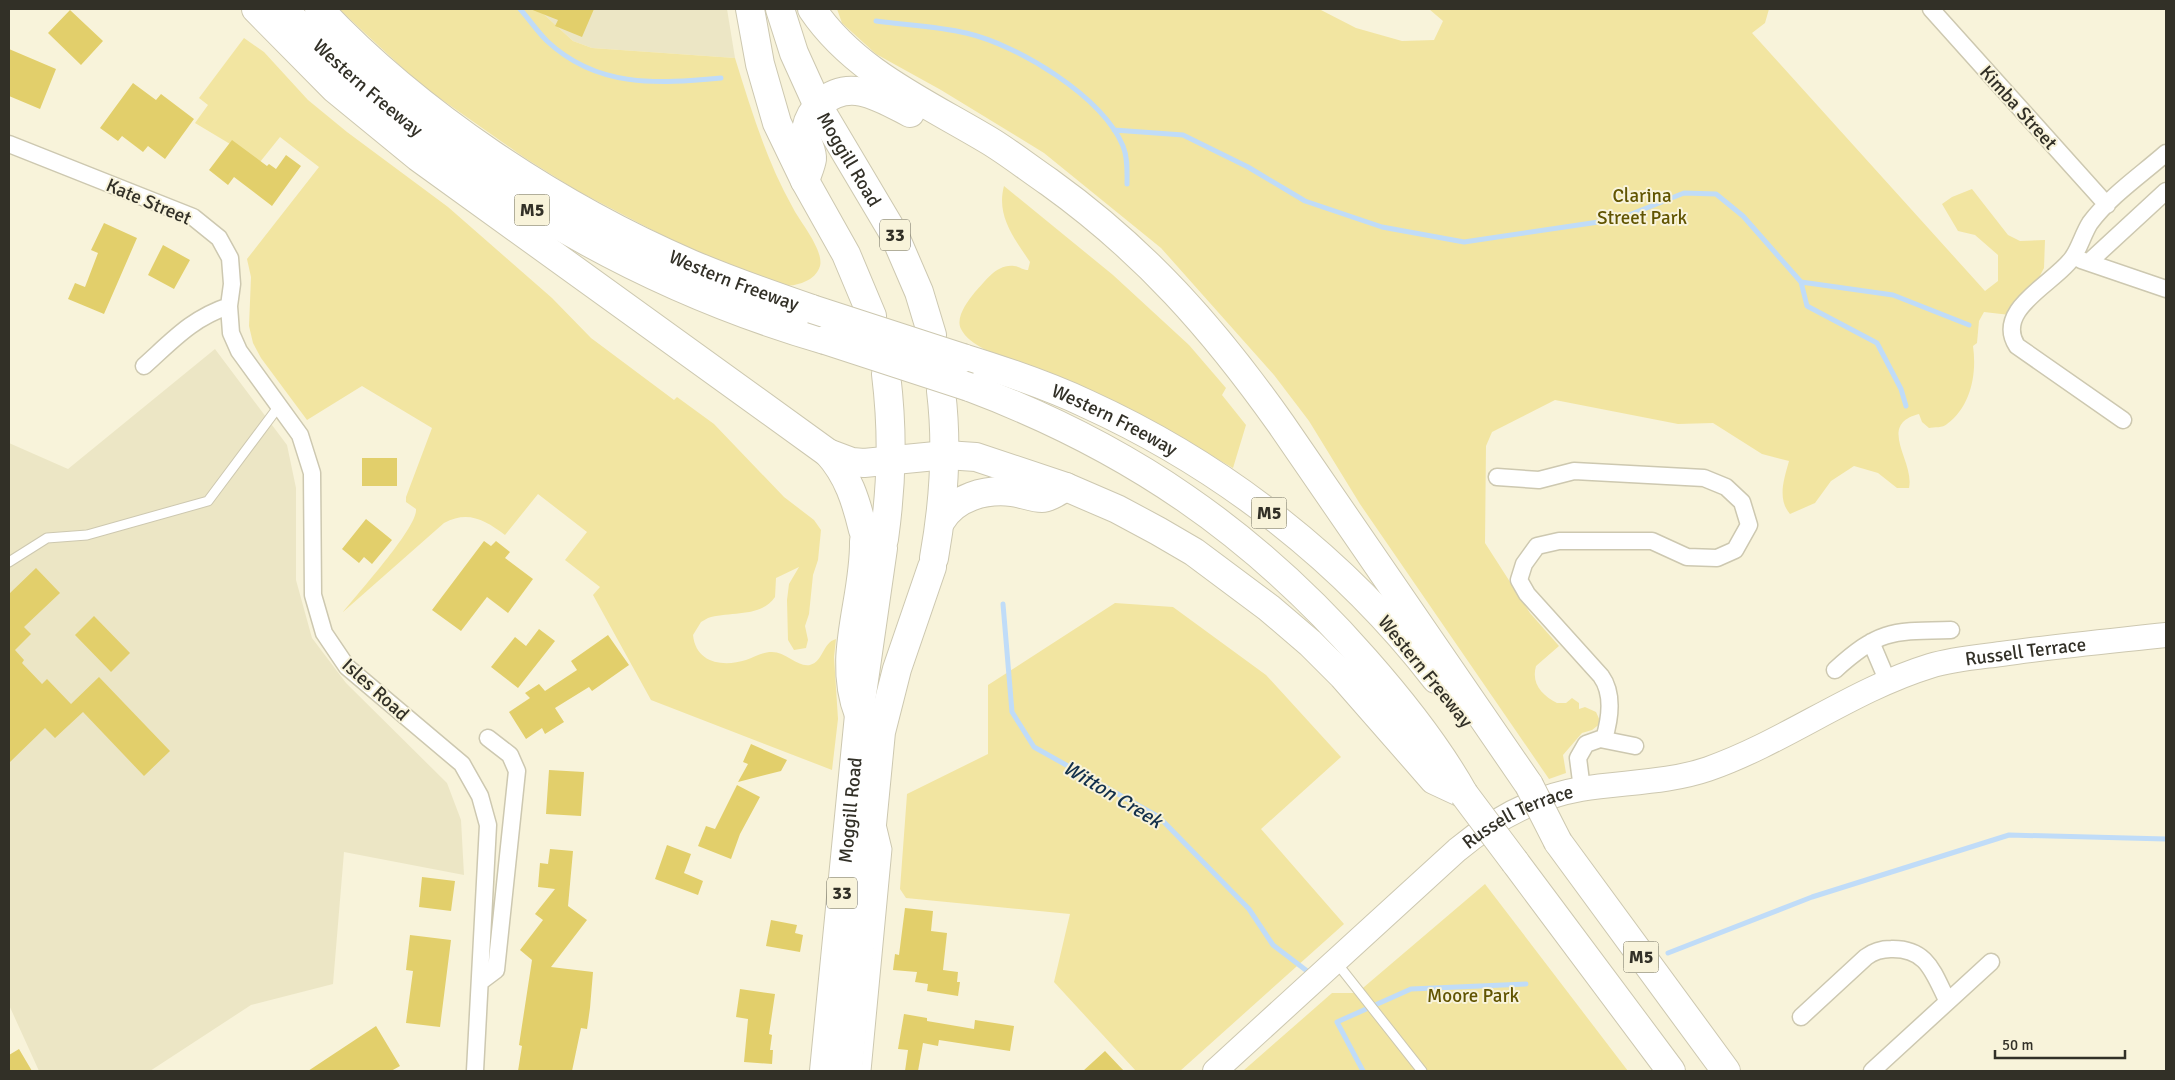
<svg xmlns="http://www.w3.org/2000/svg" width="2175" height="1080" font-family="Signika,sans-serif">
  <rect width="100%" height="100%" fill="#f8f3da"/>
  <path fill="#ece6c5" d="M538 9H727L735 58 592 48 573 41Z
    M215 349 287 445 296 488V580L312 638 346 683 447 783 461 820 464 875 344 852 333 984 251 1005 150 1071H39L9 1005V443L68 469Z"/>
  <path fill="#f2e5a1" d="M339 9H538L573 41 592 48 735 58C751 109 766 160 793 208 800 222 824 250 820 266 815 283 792 287 778 286L700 255 576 190 525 158 421 85Z
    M837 9H1319L1356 28 1402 41 1434 40 1443 21 1429 9H1769L1765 23 1752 33 1985 291 1998 281V255L1975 235 1958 231 1942 204 1952 197 1972 189 2008 235 2020 241 2045 240 2044 268 2032 291 2010 315 1984 312 1979 321 1977 343 1973 346C1977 374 1971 406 1947 424 1943 428 1934 427 1929 428L1922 422 1919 414C1876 425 1915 461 1909 488H1897L1878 473 1854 466 1831 481 1815 503 1790 514C1777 499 1784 479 1789 461L1762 454 1713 423 1678 424 1555 400 1492 432 1486 446 1485 543 1530 613 1559 646 1536 666C1531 684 1542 695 1557 703H1566L1572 698 1579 703V709L1585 707 1596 712 1601 723 1592 730 1582 733 1563 755 1566 773 1549 779 1360 504 1309 421 1274 375 1161 248 1044 153 941 90 876 54 842 23Z
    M244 38 264 52 308 100 347 132 448 207 552 298 591 338 674 400 677 397 714 424 784 497 814 520 821 530 818 560 813 575 809 614 805 626 808 640 806 648 794 650 788 640 787 600 789 584 799 567 776 578 775 597C761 618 729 611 708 618L701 622 693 635C696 664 724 667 746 660 755 657 762 652 772 652 786 652 799 668 810 665 824 661 822 643 836 639L834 657 838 719 832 770 651 700 593 595 600 587 565 560 587 532 538 494 505 535C485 520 468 510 444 523L343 612C357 594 418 527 416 509L406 502V497L432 428 362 386 307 420 261 358 253 343 249 326 251 277 247 259 319 167 280 137 260 162 195 123 208 105 199 98Z
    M1004 186 1113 275 1189 345 1226 388 1222 395 1246 425 1233 468C1167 429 1102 391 1030 367 1010 360 971 349 961 329 955 317 968 301 975 292 986 281 996 264 1014 266 1019 266 1022 270 1028 270L1030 262C1014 238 996 216 1004 186Z
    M1115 603 1173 607 1266 675 1341 757 1261 829 1344 924 1180 1071H1136L1054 982 1070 914 906 898 900 889 907 794 988 754V685Z
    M1485 884 1628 1071H1243L1332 993H1357Z"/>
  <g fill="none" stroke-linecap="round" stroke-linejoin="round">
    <path stroke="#c0dcf8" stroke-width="5" d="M520 9C529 19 537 31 547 41 597 88 657 84 721 78
      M876 21C905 25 937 26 966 33 1018 45 1102 96 1123 146 1128 158 1127 172 1127 184
      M1114 130 1183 135 1248 167 1305 201 1382 227 1464 242 1619 219 1684 193 1716 194 1743 216 1801 282 1893 295 1969 325
      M1801 282 1807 306 1877 343 1901 389 1906 406
      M1003 604 1012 712 1034 747 1159 817 1249 909 1273 945 1311 974
      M1668 953 1812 897 2009 835 2166 839
      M1363 1071 1337 1022 1411 989 1526 984"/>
  </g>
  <path fill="#e2cf6b" d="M530 9H594L582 37 555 26 558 20Z
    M70 10 103 41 81 65 48 33Z
    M9 49 56 69 40 109 9 96Z
    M133 83 156 100 161 94 194 119 165 159 148 146 143 152 122 136 118 141 100 128Z
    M232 140 267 166 269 164 276 169 286 155 301 166 272 206 234 177 228 185 209 170Z
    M104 223 137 238 104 314 68 299 75 283 85 287 98 253 91 250Z
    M163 245 190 260 174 289 148 275Z
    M362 458H397V486H362Z
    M366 519 392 540 372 564 364 557 359 563 342 549Z
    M484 541 491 546 496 541 510 552 505 558 533 579 508 613 487 597 461 631 432 610Z
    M36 568 60 593 24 627 31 634 15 650 24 660 22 663 42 684 47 679 71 704 99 677 170 751 144 776 83 712 55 738 45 728 9 763V594Z
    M94 616 130 653 111 672 75 635Z
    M539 629 555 641 518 688 491 667 515 637 526 646Z
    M608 635 629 665 592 691 589 687 555 708 564 722 545 734 542 728 526 739 509 712 530 698 525 693 539 684 545 691 577 670 571 661Z
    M751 744 787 760 781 771 738 782 748 764 743 762Z
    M549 770 584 772 581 816 546 814Z
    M737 785 760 797 740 834 731 859 698 846 706 826 715 829Z
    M667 845 691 854 684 873 703 881 698 895 655 879Z
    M550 849 573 851 568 906 587 920 551 967 593 972 590 1008 587 1029 581 1028 572 1071H518L522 1046 519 1045 532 960 520 950 543 920 535 914 555 889 538 887 540 863 548 864Z
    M422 877 455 881 451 911 419 907Z
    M905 908 933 911 931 931 947 933 943 970 958 972 957 982H960L958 996 927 991 928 984 915 982 917 972 893 970 895 954 899 955Z
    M771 920 797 925 795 933 803 935 800 952 766 946Z
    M410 935 451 940 440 1027 406 1023 413 971 406 970Z
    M740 989 775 994 769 1034 772 1035 770 1050H773L772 1064 744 1062 748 1019 736 1017Z
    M904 1014 927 1018V1021L974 1029 975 1020 1014 1026 1010 1051 939 1040 938 1046 923 1043 918 1071H905L908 1050 898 1049Z
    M376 1026 400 1066 391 1071H308Z
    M19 1049 32 1071H9V1055Z
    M1105 1051 1124 1071H1083Z"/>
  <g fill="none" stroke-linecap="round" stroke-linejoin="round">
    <defs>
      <path id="service" d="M9 562 47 538 87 535 208 501 279 406
        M1336 962 1422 1071
        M866 1071 887 849 881 824"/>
      <path id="minor" d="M1931 9 2107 205
        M9 144 193 217 219 238 230 258 232 284 229 306 231 333 239 351 300 435 312 473 313 595 324 633 347 667 462 764 480 796 488 825 475 1071
        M2081 260 2166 289
        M2089 262 2166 191
        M144 366C172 341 192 318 229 306
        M2123 420 2017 346C1993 309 2057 282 2073 257 2080 247 2083 234 2090 223 2110 196 2141 175 2166 153
        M1497 477 1539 480 1574 471 1704 478 1726 487 1742 502 1749 525 1735 550 1717 558 1687 557 1652 541H1559L1537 546 1524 564 1519 580 1527 594 1601 676C1614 694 1610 719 1604 739
        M1871 642 1888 682
        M1835 670C1880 629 1893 631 1951 630
        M1582 789 1578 758 1586 744 1600 739 1635 746
        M480 982 496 970 517 771 510 755 488 738
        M1801 1017 1866 957C1874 951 1881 949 1891 949 1927 948 1933 972 1947 1000
        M1872 1071 1991 962"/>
      <g id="secondary">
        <path id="s1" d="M1215 1071 1457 850C1493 820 1535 797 1581 789 1623 782 1667 783 1708 769 1785 742 1852 690 1930 666 1953 659 1978 657 2001 654 2056 646 2111 641 2166 635"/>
      </g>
      <g id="trunk">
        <path d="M750 9 760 64 777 123 805 181 846 254 872 316"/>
        <path id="s2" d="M780 9 794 53 818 106 894 234 919 292 932 335"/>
        <path d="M884 539C892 481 893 431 886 374"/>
        <path d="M934 558C944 502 948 448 941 391"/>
        <path id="s3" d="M824 1071 859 715 883 548"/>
        <path d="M848 1071 881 732 897 669 932 567"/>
      </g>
      <g id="motorway">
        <path d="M256 9 335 89 418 157 828 453 852 462 864 463 946 455 976 457 1066 487 1117 509 1158 531 1194 552 1269 608 1310 643 1343 676 1434 780 1464 794"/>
        <path id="s4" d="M283 9C434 163 617 280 825 340"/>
        <path id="s5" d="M319 9C419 115 557 206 691 264 731 281 771 295 812 309"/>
        <path d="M812 9C855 73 929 104 993 143 1012 155 1030 169 1049 182 1145 251 1213 328 1281 424L1529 785"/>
        <path d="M805 181C807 174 811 166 812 159 813 150 804 140 806 129 808 119 813 110 821 103 850 77 881 98 910 113"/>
        <path id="s6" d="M963 358C1005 371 1047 385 1087 404 1223 466 1345 561 1436 679"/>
        <path d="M969 387C1129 447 1253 532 1365 660 1402 702 1437 746 1464 794"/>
        <path d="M828 453C848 475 856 501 863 530"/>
        <path d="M941 521C955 497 985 489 1012 492 1022 493 1032 498 1042 498 1049 498 1060 490 1066 487"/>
        <path d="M859 715C836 656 865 601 864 541"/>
        <path d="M1558 842 1726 1071"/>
        <path d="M1515 862 1671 1071"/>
      </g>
    </defs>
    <use href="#service" stroke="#cdc8b0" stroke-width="11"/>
    <use href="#minor" stroke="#cdc8b0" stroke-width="19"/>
    <use href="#secondary" stroke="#cdc8b0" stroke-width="26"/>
    <use href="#trunk" stroke="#cdc8b0" stroke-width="30"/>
    <use href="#motorway" stroke="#cdc8b0" stroke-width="30"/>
    <use href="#service" stroke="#fff" stroke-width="9"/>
    <use href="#minor" stroke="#fff" stroke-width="16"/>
    <use href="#secondary" stroke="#fff" stroke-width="24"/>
    <use href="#trunk" stroke="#fff" stroke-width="28"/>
    <use href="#motorway" stroke="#fff" stroke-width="28"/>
    <defs>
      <path id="motorway-bridge" d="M812 309 963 358
        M825 340 969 387
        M1529 785 1558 842
        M1464 794 1515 862"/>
    </defs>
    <use href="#motorway-bridge" stroke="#cdc8b0" stroke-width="30" stroke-linecap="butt"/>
    <use href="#motorway-bridge" stroke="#fff" stroke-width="28"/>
  </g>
  <g text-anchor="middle" stroke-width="4" stroke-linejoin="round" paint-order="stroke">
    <g fill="#f8f3da" stroke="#6d6a5d" stroke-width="1">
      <rect x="514.5" y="194.5" width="35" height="31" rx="4"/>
      <rect x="880" y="219.5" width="30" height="31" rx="4"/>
      <rect x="1251.5" y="497.5" width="35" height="31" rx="4"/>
      <rect x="827" y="877.5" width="30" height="31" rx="4"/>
      <rect x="1623.5" y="941.5" width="35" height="31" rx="4"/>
    </g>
    <g font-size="18" font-weight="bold" fill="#323027">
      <text x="532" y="216">M5</text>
      <text x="895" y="241">33</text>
      <text x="1269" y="519">M5</text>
      <text x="842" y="899">33</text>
      <text x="1641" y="963">M5</text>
    </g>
    <g font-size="19" fill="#323027" stroke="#f8f3da">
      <text dy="7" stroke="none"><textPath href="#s4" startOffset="116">Western Freeway</textPath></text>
      <text transform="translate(2019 107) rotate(48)" y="7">Kimba Street</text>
      <text dy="7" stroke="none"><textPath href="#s2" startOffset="166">Moggill Road</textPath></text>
      <text transform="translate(149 201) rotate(23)" y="7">Kate Street</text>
      <text dy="7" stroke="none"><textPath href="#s5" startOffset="500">Western Freeway</textPath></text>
      <text dy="7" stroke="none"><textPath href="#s6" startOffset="164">Western Freeway</textPath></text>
      <text dy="7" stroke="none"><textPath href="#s1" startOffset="938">Russell Terrace</textPath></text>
      <text transform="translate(1426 671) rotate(51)" y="7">Western Freeway</text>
      <text transform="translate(376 689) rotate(42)" y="7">Isles Road</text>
      <text dy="7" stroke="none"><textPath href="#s3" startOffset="262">Moggill Road</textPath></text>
      <text dy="7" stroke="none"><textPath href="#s1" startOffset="398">Russell Terrace</textPath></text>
    </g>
    <g font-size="19" fill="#615401" stroke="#f8f3da">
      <text x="1642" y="202">Clarina<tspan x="1642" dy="22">Street Park</tspan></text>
      <text x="1473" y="1002">Moore Park</text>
    </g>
    <g font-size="20" font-style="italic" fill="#12304b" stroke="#f8f3da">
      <text transform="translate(1113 794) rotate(31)" y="7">Witton Creek</text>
    </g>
  </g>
  <rect width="2175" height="1080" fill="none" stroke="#323027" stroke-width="20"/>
  <path d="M1995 1050v8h130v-8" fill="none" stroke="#323027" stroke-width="2.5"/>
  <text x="2002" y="1050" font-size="15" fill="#323027" stroke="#f8f3da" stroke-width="4" paint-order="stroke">50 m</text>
</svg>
